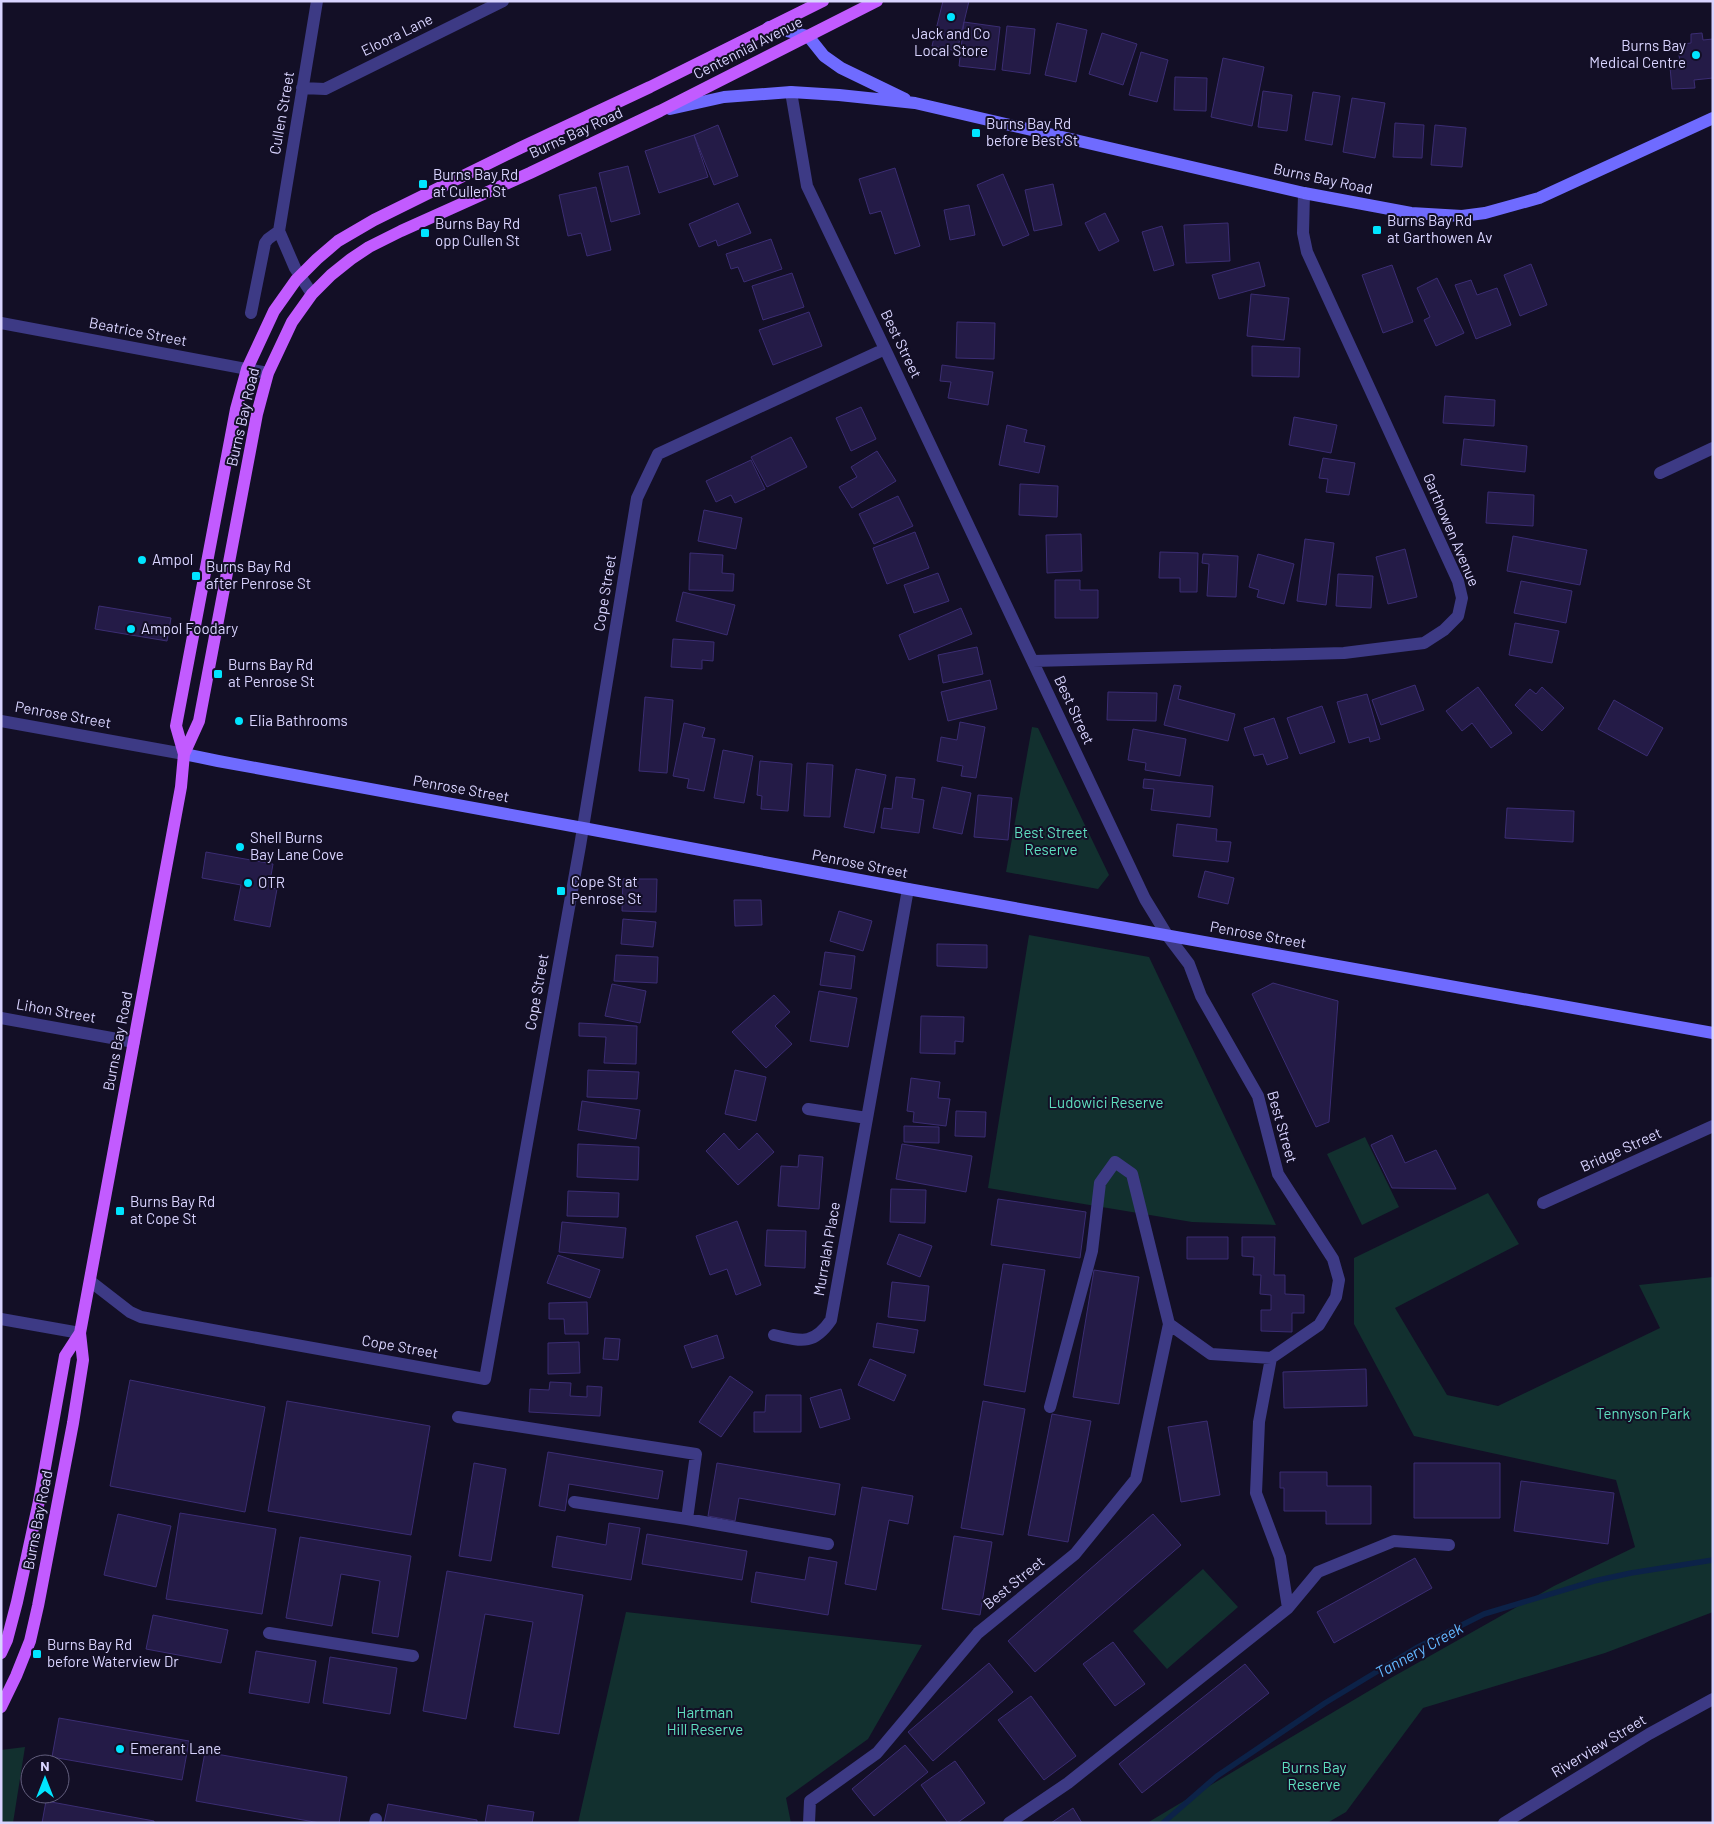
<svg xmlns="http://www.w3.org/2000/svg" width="1714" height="1824" font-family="Barlow,sans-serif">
  <rect width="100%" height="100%" fill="#130f26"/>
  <path fill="#12302f" d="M1032 727 1038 728 1109 875 1098 889 1006 872Z
    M1029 935 1149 957 1276 1225 1192 1222 988 1188Z
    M1365 1137 1399 1207 1362 1225 1327 1154Z
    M1488 1193 1519 1244 1395 1308 1447 1395 1498 1406 1660 1328 1639 1285 1713 1277V1612L1605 1653 1423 1708 1346 1812 1327 1823H1147L1389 1679 1554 1586 1635 1547 1616 1480 1414 1436 1354 1324V1258Z
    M1203 1569 1238 1607 1167 1669 1133 1631Z
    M626 1612 922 1645 868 1739 786 1798 791 1823H578Z
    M25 1747 13 1823H1V1750Z"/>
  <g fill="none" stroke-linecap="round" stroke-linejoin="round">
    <path stroke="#0c2248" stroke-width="5.5" d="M1163 1823 1217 1776 1325 1703 1416 1648 1484 1614 1594 1581 1631 1573 1713 1560"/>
  </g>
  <path fill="#241b47" stroke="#3b2d73" d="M943 1H969L957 51 932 46Z
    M964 22 1000 27 995 70 959 66Z
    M1057 23 1087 30 1076 82 1045 75Z
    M1007 26 1035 29 1030 74 1002 70Z
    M1102 33 1137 44 1123 85 1089 74Z
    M1702 33 1703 40 1713 39V78L1694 80 1695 88 1672 89 1670 67 1681 66 1677 45 1691 43V34Z
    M1141 52 1168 60 1157 102 1129 95Z
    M1223 58 1264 67 1252 126 1211 117Z
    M1175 77 1207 78 1206 111 1174 110Z
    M1263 91 1292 95 1287 131 1258 127Z
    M1313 92 1340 96 1332 145 1305 140Z
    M1352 98 1385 103 1375 158 1343 152Z
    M1395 123 1424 125 1422 158 1393 157Z
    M718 125 738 176 714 185 694 135Z
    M1435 125 1466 128 1462 167 1431 165Z
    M694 135 708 177 659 193 645 151Z
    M628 166 640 214 611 222 599 173Z
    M895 168 920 246 895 254 881 211 870 214 859 179Z
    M1003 174 1029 235 1003 246 977 185Z
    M1053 184 1062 225 1034 231 1025 190Z
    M596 187 611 250 587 256 581 233 568 236 559 195Z
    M738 203 751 233 718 246 716 240 699 247 689 224Z
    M969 205 975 235 950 240 944 210Z
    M1105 213 1119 241 1099 251 1085 223Z
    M1228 223 1230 261 1186 263 1184 225Z
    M1162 226 1174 265 1154 271 1142 232Z
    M771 239 782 269 744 282 738 267 731 269 726 254Z
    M1259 262 1265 286 1219 299 1212 275Z
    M1531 264 1547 305 1520 316 1504 275Z
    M1392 265 1413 322 1383 333 1362 275Z
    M792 273 804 307 763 320 752 286Z
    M1437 278 1464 333 1436 346 1424 320 1430 317 1417 288Z
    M1471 280 1477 295 1497 288 1511 325 1476 339 1455 285Z
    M1251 294 1289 298 1284 340 1247 336Z
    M809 312 822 346 773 365 759 330Z
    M957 322 995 323 994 359 956 358Z
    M1252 346 1300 348 1299 377 1252 376Z
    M942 365 993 372 988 405 948 398 951 382 940 381Z
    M1445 396 1495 400 1494 426 1443 423Z
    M861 407 876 439 851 451 836 418Z
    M1294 417 1337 425 1331 453 1289 445Z
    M1007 425 1027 430 1024 442 1045 446 1039 473 999 465Z
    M791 437 807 467 767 487 751 457Z
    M1464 439 1527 446 1525 472 1461 465Z
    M877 451 896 481 852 508 839 487 857 477 851 467Z
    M1323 458 1355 463 1349 495 1326 492 1328 479 1319 478Z
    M751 460 765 489 735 503 731 495 716 502 706 481Z
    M1020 484 1058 486 1057 517 1019 515Z
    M1488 492 1534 495 1533 526 1486 523Z
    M898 496 913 526 874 544 859 514Z
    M704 510 742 518 736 549 698 541Z
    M915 532 929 568 887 584 873 548Z
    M1081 534 1082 571 1047 573 1046 535Z
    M1513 536 1587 550 1580 585 1507 571Z
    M1305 539 1334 543 1326 605 1297 601Z
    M1405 549 1417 597 1388 604 1376 557Z
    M1160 552 1198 553 1197 592H1180V578H1159Z
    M690 553 723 555 722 573 734 574 733 591 689 590Z
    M1203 554 1238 556 1236 597 1207 596 1209 564 1202 563Z
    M1258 554 1294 564 1284 604 1257 597 1259 590 1249 587Z
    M938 573 949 601 914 613 904 585Z
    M1338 574 1373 576 1371 608 1336 606Z
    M1055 580H1080V590H1098V618H1055Z
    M1521 581 1572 591 1566 623 1514 613Z
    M683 592 735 605 727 635 676 621Z
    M99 606 171 618 167 641 95 629Z
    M961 608 972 634 909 660 899 635Z
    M1515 623 1559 631 1552 663 1509 655Z
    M673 639 714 642 713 661 702 660V669L671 667Z
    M977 647 983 674 943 683 938 655Z
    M990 680 997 709 948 721 941 692Z
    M1174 685 1181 686 1178 699 1235 714 1228 741 1164 725Z
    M1415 685 1424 710 1381 725 1372 700Z
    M1478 687 1512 733 1491 748 1472 723 1462 731 1446 711Z
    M1542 687 1564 708 1542 731 1515 705 1530 689 1536 694Z
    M1108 692 1157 693 1156 721 1107 720Z
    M1367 694 1380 739 1370 742 1369 737 1349 743 1337 702Z
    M645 697 673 700 667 773 639 771Z
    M1614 700 1663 728 1647 756 1598 729Z
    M1322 706 1335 742 1300 754 1287 718Z
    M1274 718 1288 758 1267 765 1263 754 1254 756 1244 728Z
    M960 722 985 727 976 778 961 776 963 766 937 761 941 737 957 740Z
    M684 723 705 728 702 737 715 739 704 791 687 788 689 779 673 776Z
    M1133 729 1186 739 1180 776 1145 770 1146 763 1128 760Z
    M723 750 753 756 744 803 714 798Z
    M760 761 792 764 788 811 761 809 762 796 757 795Z
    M807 763 833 765 830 817 804 816Z
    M856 769 886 775 874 833 844 827Z
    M896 777 915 779 912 798 924 800 919 833 881 828 884 808 892 809Z
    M1144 779 1213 786 1210 817 1151 810 1154 789 1143 788Z
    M942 787 971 793 962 834 933 828Z
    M978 795 1012 798 1008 840 974 837Z
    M1507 808 1574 811 1573 842 1505 838Z
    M1177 824 1217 829 1216 841 1231 842 1228 862 1173 856Z
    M206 852 273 864 269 887 277 889 270 927 234 920 241 885 202 878Z
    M1205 871 1234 878 1228 904 1198 897Z
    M623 879H657L656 912 622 911Z
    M734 900H761L762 925 735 926Z
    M839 911 872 921 863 951 830 941Z
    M623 919 656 922 653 947 621 944Z
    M937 944 987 945V968L937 966Z
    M825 952 855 956 851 989 820 985Z
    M616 955 658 957 657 983 614 981Z
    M1273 983 1338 1001 1329 1122 1316 1127 1252 994Z
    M612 984 646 991 640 1023 605 1016Z
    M819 991 857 998 848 1047 810 1041Z
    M774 995 790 1012 775 1026 792 1044 766 1068 732 1032Z
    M921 1016 964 1017 963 1042 955 1041V1054L920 1053Z
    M579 1023 637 1026 636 1064 604 1063 606 1037 579 1036Z
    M588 1070 639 1072 637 1099 587 1097Z
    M735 1070 766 1077 756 1121 725 1114Z
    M911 1078 940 1082 938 1098 950 1099 946 1126 913 1122 914 1112 907 1111Z
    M582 1101 640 1110 636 1139 578 1130Z
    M956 1111 986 1112 985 1137 955 1136Z
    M904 1126 939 1127V1143L904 1142Z
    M724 1133 739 1150 757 1133 774 1152 738 1185 706 1151Z
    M1392 1135 1405 1163 1436 1150 1456 1189 1392 1188 1371 1145Z
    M578 1144 639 1147 638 1180 577 1177Z
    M902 1144 972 1156 966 1192 896 1179Z
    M799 1155 823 1157 819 1209 778 1206 781 1166 798 1167Z
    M891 1189 926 1190 925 1223 890 1222Z
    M568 1191 619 1193 618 1217 567 1216Z
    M998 1199 1086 1212 1080 1258 991 1245Z
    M737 1221 761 1285 736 1295 727 1269 710 1275 696 1236Z
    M562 1222 626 1228 623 1258 559 1252Z
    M767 1230 806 1231 805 1268 765 1266Z
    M899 1234 932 1246 920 1277 887 1264Z
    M1187 1237H1228V1259H1187Z
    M1242 1237H1275L1274 1275H1285V1294L1304 1295V1313H1292V1332L1261 1331V1310H1271V1295L1260 1294 1261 1275H1253L1254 1257 1242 1256Z
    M558 1255 600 1270 590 1298 547 1283Z
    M1003 1264 1045 1270 1025 1392 984 1385Z
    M1094 1270 1139 1277 1119 1404 1073 1397Z
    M892 1282 929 1286 925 1321 888 1317Z
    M587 1302 588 1334H565L564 1319H549V1303Z
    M877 1323 918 1330 914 1353 873 1347Z
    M717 1335 724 1358 692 1368 684 1346Z
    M605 1338 620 1339 618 1360 603 1359Z
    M579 1342 580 1373 548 1374V1343Z
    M870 1359 906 1375 894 1401 858 1385Z
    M1366 1369 1367 1406 1284 1408 1283 1372Z
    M730 1376 753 1392 721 1437 699 1422Z
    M130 1380 265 1407 245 1512 110 1486Z
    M550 1382 571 1383 570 1396 587 1397V1386L602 1387 600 1416 529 1412 530 1389 549 1390Z
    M841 1389 850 1419 820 1428 810 1398Z
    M766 1395H801V1432H754V1412H765Z
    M287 1401 430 1426 411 1535 268 1511Z
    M983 1401 1025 1409 1003 1535 961 1528Z
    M1052 1414 1091 1421 1068 1542 1028 1535Z
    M1207 1421 1220 1495 1181 1502 1168 1427Z
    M548 1452 663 1471 658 1499 569 1484 565 1511 539 1506Z
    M474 1463 506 1469 491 1561 459 1556Z
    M717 1463 840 1484 835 1515 739 1498 735 1521 708 1516Z
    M1414 1463H1500V1518H1414Z
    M1280 1472H1327V1486H1371V1524H1326V1511H1284V1488H1280Z
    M1521 1481 1614 1493 1608 1544 1514 1531Z
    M862 1487 913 1496 908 1524 889 1520 876 1590 845 1584Z
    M180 1513 276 1529 262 1614 166 1599Z
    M118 1514 171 1526 156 1587 104 1575Z
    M1153 1514 1181 1545 1035 1672 1008 1641Z
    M609 1523 640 1528 631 1580 552 1567 557 1536 606 1545Z
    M647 1534 747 1551 742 1580 642 1564Z
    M954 1536 992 1542 980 1615 942 1609Z
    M300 1537 411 1556 398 1637 372 1633 380 1581 341 1574 332 1626 286 1618Z
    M809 1557 837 1562 828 1615 751 1602 756 1572 805 1580Z
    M1415 1558 1432 1588 1334 1643 1317 1612Z
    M447 1571 583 1595 559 1734 514 1727 533 1622 485 1614 466 1719 423 1711Z
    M153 1615 228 1630 221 1663 146 1649Z
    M1113 1642 1145 1684 1115 1706 1083 1664Z
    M256 1651 316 1661 309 1703 249 1693Z
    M330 1657 397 1668 390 1714 323 1703Z
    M989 1663 1013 1692 933 1761 908 1732Z
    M1245 1664 1269 1693 1142 1793 1119 1764Z
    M1031 1696 1076 1756 1044 1780 998 1720Z
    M59 1718 189 1741 182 1780 52 1757Z
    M905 1745 928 1772 874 1816 852 1789Z
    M205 1752 347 1777 339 1823H320L196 1801Z
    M955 1761 985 1803 957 1823H948L921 1785Z
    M46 1801 154 1821V1823H42Z
    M388 1804 477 1820V1823H384Z
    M488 1805 534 1812 532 1823H485Z
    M1073 1808 1082 1823H1051Z"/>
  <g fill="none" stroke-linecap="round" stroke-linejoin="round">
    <path stroke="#3d3a85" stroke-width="12" d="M302 88 325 89 503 1
      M791 92 807 186 885 349 1145 899 1167 935 1189 964 1201 996 1258 1096 1278 1174 1333 1259 1339 1280 1336 1297 1319 1325 1271 1358 1259 1422 1256 1493 1280 1557 1288 1608
      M312 294 295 268 279 231 317 1
      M251 313 265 243 268 239 279 231
      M1 323 268 373
      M1660 473 1713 448
      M1033 661 1344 653 1424 643 1444 630 1458 616 1462 598 1458 581 1307 252 1303 233 1304 193
      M1 721 184 754
      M1 1018 134 1042
      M808 1109 867 1118
      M1543 1203 1713 1126
      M90 1281 130 1312 141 1317 485 1379 580 846 637 498 658 454 885 349
      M1 1319 80 1333
      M1169 1324 1211 1354 1271 1358
      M774 1335C801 1341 813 1346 831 1320L908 889
      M458 1417 696 1454 687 1519 828 1544
      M574 1502 687 1519
      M269 1633 413 1656
      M375 1823 376 1819
      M809 1823 810 1801 877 1753 978 1633 1075 1554 1136 1479 1169 1324 1132 1174 1115 1162 1100 1183 1092 1251 1050 1407
      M1009 1823 1068 1783 1288 1608 1318 1572 1394 1541 1449 1545
      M1504 1823 1649 1734 1713 1699"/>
    <path stroke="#6f6bff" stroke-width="12" d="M769 27 808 36 824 56 841 68 905 99
      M670 109 724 97 791 92 839 95 915 103 1304 193 1411 213 1462 216 1485 213 1539 198 1713 118
      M184 754 218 761 583 828 908 889 1713 1033"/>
    <path stroke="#c25bff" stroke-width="12" d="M184 754 199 721 257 414 268 373 292 322 312 294 331 275 351 259 369 247 401 231 530 173 660 111 877 1
      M1 1653 7 1640 17 1602 39 1501 65 1356 80 1333
      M1 1707 16 1676 30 1641 38 1606 73 1423 83 1360 80 1333 181 787 184 754 176 726 236 409 247 369 274 311 296 280 317 259 338 241 374 220 520 148 650 87 823 1"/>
  </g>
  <g fill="#00e5ff" stroke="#130f26" stroke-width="2">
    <circle cx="951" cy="17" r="5"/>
    <circle cx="1696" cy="55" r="5"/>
    <rect x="971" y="128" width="10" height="10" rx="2.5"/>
    <rect x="418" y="179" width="10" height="10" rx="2.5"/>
    <rect x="1372" y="225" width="10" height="10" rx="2.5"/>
    <rect x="420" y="228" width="10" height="10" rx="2.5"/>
    <circle cx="142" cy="560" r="5"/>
    <rect x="191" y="571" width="10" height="10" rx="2.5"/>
    <circle cx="131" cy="629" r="5"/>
    <rect x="213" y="669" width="10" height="10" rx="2.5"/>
    <circle cx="239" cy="721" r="5"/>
    <circle cx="240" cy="847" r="5"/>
    <circle cx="248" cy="883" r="5"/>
    <rect x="556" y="886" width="10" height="10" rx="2.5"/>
    <rect x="115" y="1206" width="10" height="10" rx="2.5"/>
    <rect x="32" y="1649" width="10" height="10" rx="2.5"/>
    <circle cx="120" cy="1749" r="5"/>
  </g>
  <g text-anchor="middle" stroke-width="4" stroke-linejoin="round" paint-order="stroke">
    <g font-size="15" fill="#d9d4ff" stroke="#130f26" text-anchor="start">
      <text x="951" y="39" text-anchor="middle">Jack and Co<tspan x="951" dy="17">Local Store</tspan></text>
      <text x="1686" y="51" text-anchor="end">Burns Bay<tspan x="1686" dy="17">Medical Centre</tspan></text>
      <text x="986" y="129">Burns Bay Rd<tspan x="986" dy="17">before Best St</tspan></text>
      <text x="433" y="180">Burns Bay Rd<tspan x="433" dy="17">at Cullen St</tspan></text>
      <text x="1387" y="226">Burns Bay Rd<tspan x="1387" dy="17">at Garthowen Av</tspan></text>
      <text x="435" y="229">Burns Bay Rd<tspan x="435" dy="17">opp Cullen St</tspan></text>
      <text x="152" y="565">Ampol</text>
      <text x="206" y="572">Burns Bay Rd<tspan x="206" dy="17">after Penrose St</tspan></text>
      <text x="141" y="634">Ampol Foodary</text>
      <text x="228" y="670">Burns Bay Rd<tspan x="228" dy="17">at Penrose St</tspan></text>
      <text x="249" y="726">Elia Bathrooms</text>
      <text x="250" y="843">Shell Burns<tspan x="250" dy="17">Bay Lane Cove</tspan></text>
      <text x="571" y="887">Cope St at<tspan x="571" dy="17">Penrose St</tspan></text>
      <text x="258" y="888">OTR</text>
      <text x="130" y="1207">Burns Bay Rd<tspan x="130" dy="17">at Cope St</tspan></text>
      <text x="47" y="1650">Burns Bay Rd<tspan x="47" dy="17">before Waterview Dr</tspan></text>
      <text x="130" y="1754">Emerant Lane</text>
    </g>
    <g font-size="15" fill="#d9d4ff" stroke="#130f26">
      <text transform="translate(397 35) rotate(-26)" y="5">Eloora Lane</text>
      <text transform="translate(748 48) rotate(-27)" y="5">Centennial Avenue</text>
      <text transform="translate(282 113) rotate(-80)" y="5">Cullen Street</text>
      <text transform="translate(576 133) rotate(-25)" y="5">Burns Bay Road</text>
      <text transform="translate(1323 179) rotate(12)" y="5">Burns Bay Road</text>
      <text transform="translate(138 332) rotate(11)" y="5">Beatrice Street</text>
      <text transform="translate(901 344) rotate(64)" y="5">Best Street</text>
      <text transform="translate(243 417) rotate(-77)" y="5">Burns Bay Road</text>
      <text transform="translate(1451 530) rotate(67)" y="5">Garthowen Avenue</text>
      <text transform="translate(605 593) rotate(-81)" y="5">Cope Street</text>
      <text transform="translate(1074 710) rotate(65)" y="5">Best Street</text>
      <text transform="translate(63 715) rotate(10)" y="5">Penrose Street</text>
      <text transform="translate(461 789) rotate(10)" y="5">Penrose Street</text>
      <text transform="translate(860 864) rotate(11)" y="5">Penrose Street</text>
      <text transform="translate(1258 935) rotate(10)" y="5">Penrose Street</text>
      <text transform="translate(537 992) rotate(-80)" y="5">Cope Street</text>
      <text transform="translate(56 1011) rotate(10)" y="5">Lihon Street</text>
      <text transform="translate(118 1041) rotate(-79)" y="5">Burns Bay Road</text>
      <text transform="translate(1282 1127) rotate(74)" y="5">Best Street</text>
      <text transform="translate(1621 1150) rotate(-24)" y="5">Bridge Street</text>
      <text transform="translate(827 1249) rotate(-80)" y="5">Murralah Place</text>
      <text transform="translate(400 1347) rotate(10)" y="5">Cope Street</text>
      <text transform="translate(38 1520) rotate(-79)" y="5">Burns Bay Road</text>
      <text transform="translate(1014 1583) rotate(-39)" y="5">Best Street</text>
      <text transform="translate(1599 1746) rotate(-31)" y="5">Riverview Street</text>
    </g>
    <g font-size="15" fill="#5fe0c0" stroke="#130f26">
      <text x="1051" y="838">Best Street<tspan x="1051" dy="17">Reserve</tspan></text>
      <text x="1106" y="1108">Ludowici Reserve</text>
      <text x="1643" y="1419">Tennyson Park</text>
      <text x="705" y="1718">Hartman<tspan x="705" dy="17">Hill Reserve</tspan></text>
      <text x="1314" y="1773">Burns Bay<tspan x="1314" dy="17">Reserve</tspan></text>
    </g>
    <g font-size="16" font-style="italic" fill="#62b6ff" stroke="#130f26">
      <text transform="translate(1419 1650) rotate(-29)" y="6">Tannery Creek</text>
    </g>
  </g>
  <rect width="1714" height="1824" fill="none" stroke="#d9d4ff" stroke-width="5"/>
  <g transform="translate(45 1779)"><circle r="24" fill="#130f26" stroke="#625e7d"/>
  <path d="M0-4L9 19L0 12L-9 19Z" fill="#00e5ff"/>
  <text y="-8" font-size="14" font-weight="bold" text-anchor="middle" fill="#d9d4ff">N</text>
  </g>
</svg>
